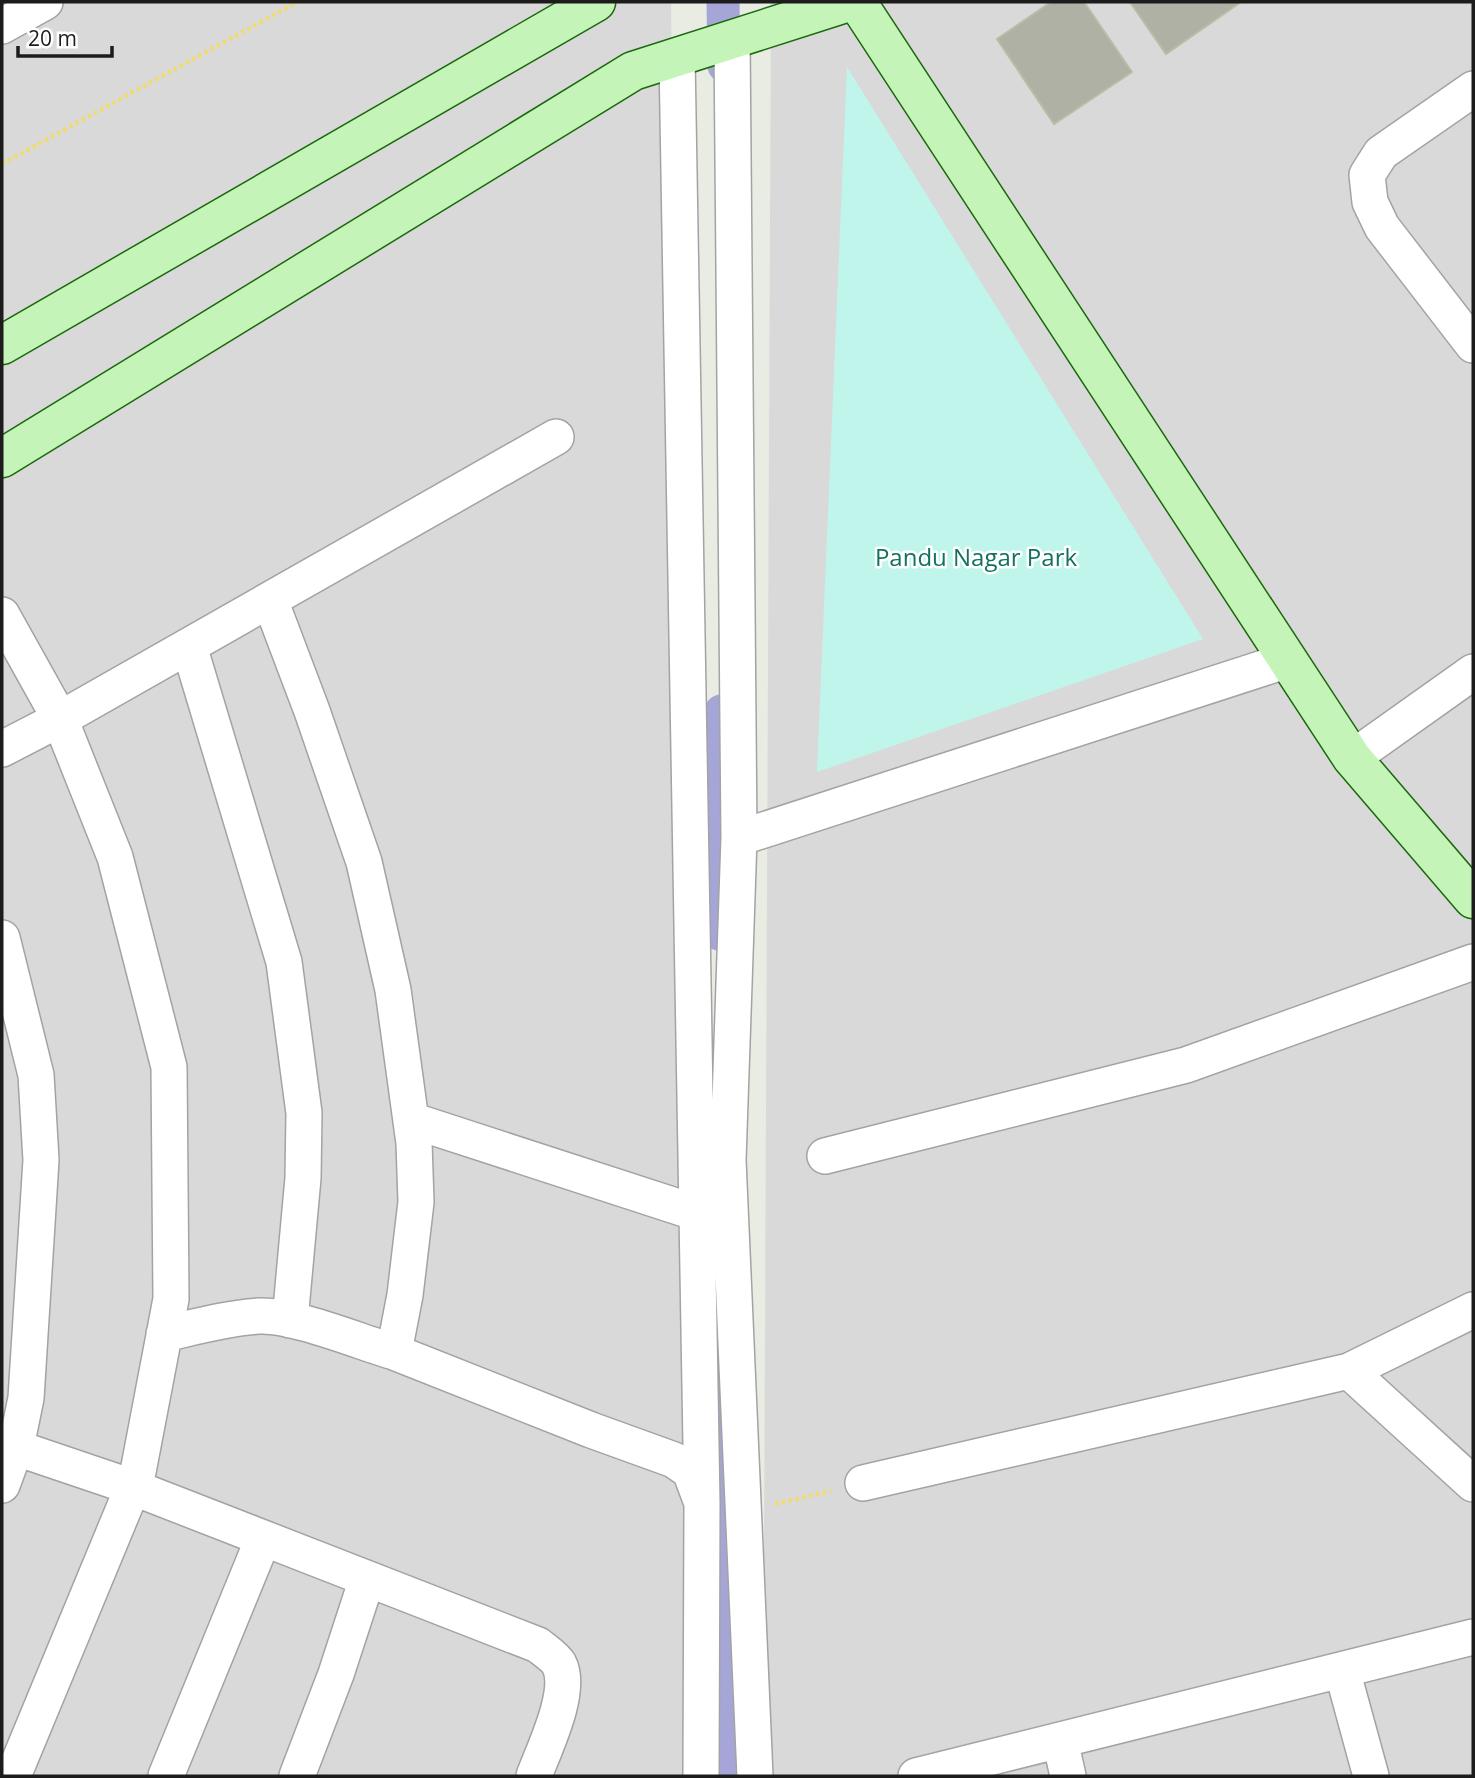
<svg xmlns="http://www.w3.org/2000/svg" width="1475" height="1778" font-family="'Open Sans',sans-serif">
  <rect width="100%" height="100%" fill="#e8ece2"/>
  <path fill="#dad9d9" d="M2 2H671L675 398 714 1776H2Z
    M771 2H1473V1776H763Z"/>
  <path fill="#c0f5eb" d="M847 67 1203 639 817 772Z"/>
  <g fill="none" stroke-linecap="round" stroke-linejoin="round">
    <path stroke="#a5a6d7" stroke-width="33" d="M723 2 724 66
      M719 934 721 711
      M721 1362 724 1776"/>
  </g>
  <path fill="#b0b1a5" stroke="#b9bda5" stroke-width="2" d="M1051 2H1084L1132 72 1054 124 997 39Z
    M1130 2H1241L1166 54Z"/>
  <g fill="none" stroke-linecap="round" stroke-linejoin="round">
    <defs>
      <path id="street" d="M2 26 45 2
        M732 40 739 838 728 1160 755 1776
        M677 57 702 1503
        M1473 89 1381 153 1367 175 1370 202 1382 227 1473 345
        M2 615 60 719 115 857 169 1067 171 1299 137 1477 13 1776
        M189 646 284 962 304 1113 303 1178 290 1320
        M2 749 60 719 556 437
        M1352 758 1473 672
        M739 838 1288 660
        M2 938 36 1075 41 1160 26 1398 16 1447 2 1485
        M411 1120 697 1213
        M825 1156 1186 1065 1473 962
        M164 1334C195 1327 227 1318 259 1316 292 1314 360 1342 394 1352L405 1295 416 1202 414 1143 393 990 364 862 312 711 270 600
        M394 1352 591 1430 674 1460 690 1471 702 1503 701 1776
        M1349 1371 1473 1484
        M2 1443 132 1487 538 1645C544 1650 555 1657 559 1664 573 1691 544 1749 534 1776
        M863 1483 1349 1371 1473 1310
        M1342 1670 1371 1776
        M1060 1740 1068 1776
        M166 1776 263 1539
        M297 1776 336 1674 367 1579
        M916 1776 1473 1637"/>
      <path id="secondary" d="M857 2 1352 758 1473 899
        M2 345 596 2
        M2 458 633 71 849 2"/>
    </defs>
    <use href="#street" stroke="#a3a3a3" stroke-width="38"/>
    <use href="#secondary" stroke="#1a690c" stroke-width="41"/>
    <path stroke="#efdb70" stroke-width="4.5" stroke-dasharray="3.5 3.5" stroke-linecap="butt" d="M2 164 297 2
      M775 1504 831 1491"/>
    <use href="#street" stroke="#fff" stroke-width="35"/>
    <use href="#secondary" stroke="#c4f4b8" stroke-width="38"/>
  </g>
  <g text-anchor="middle" stroke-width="5" stroke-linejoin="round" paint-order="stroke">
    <g font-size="24" fill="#137160" stroke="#fff">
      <text x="976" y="566">Pandu Nagar Park</text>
    </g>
  </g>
  <rect width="1475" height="1778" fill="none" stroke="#1c1c1c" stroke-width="7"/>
  <path d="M18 46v10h94v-10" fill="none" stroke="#1c1c1c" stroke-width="3.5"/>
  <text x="28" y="46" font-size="21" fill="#1c1c1c" stroke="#ffffff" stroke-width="5" paint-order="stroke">20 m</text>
</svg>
